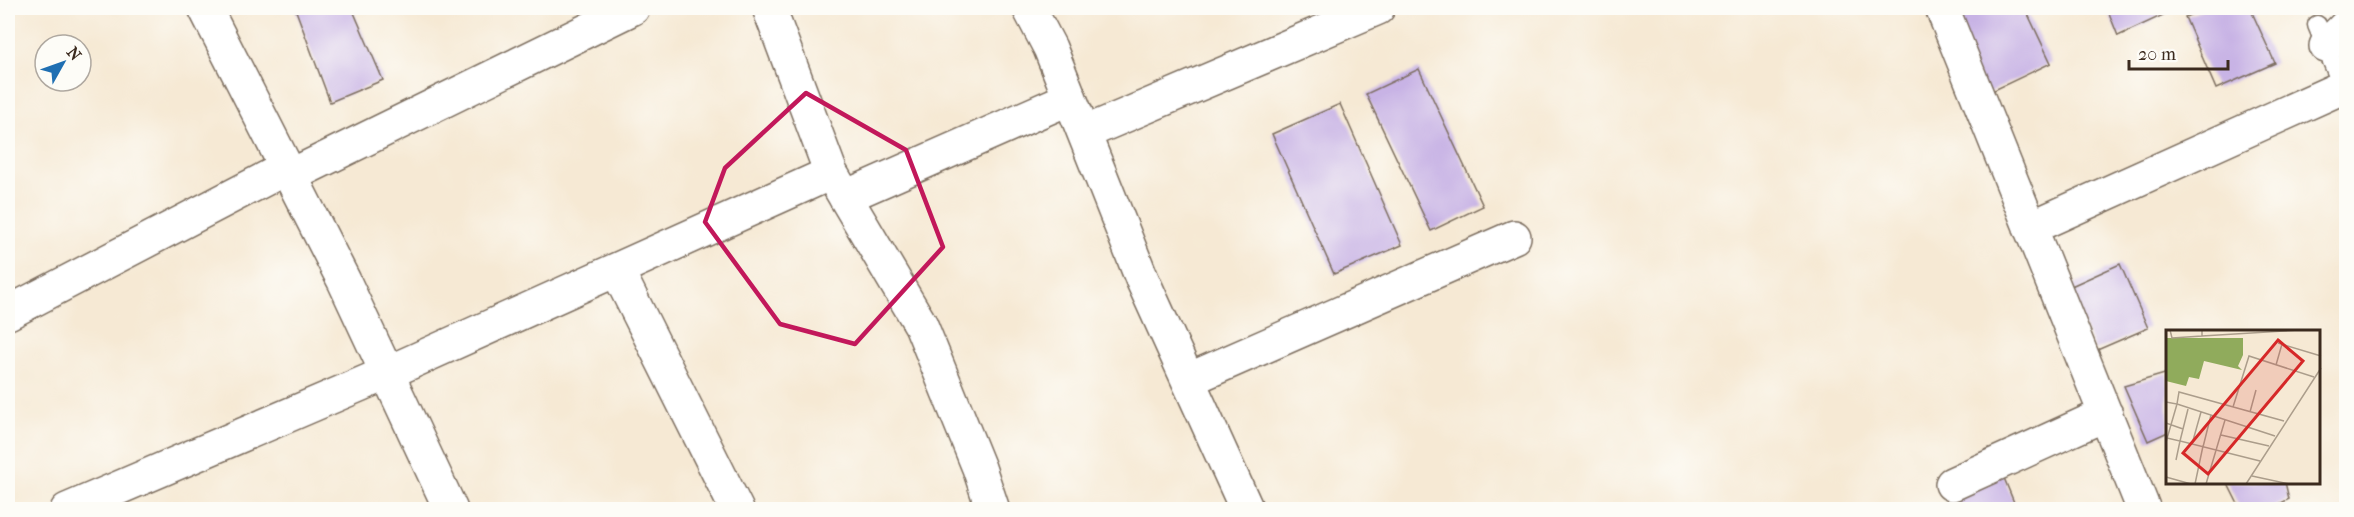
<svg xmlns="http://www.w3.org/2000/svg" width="2354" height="517" font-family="'IM FELL French Canon',serif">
  <rect width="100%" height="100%" fill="#fdfcf7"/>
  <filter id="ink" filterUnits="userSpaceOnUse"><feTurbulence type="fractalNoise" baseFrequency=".0167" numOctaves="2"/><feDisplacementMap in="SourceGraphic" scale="12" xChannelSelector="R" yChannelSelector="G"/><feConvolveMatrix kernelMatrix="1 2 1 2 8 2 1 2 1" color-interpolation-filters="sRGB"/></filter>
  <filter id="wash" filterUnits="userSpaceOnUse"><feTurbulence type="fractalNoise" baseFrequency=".008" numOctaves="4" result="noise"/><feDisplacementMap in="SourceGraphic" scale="24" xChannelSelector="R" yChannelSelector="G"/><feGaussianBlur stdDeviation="1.35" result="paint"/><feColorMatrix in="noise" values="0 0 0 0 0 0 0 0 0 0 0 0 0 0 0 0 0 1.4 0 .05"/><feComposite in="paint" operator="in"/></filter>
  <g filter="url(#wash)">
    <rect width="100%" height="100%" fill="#f6e9d4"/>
    <g id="blocks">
      <path fill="#c8b3e5" d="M295 8H352L383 80 330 102Z
        M1970 8H2025L2051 63 1986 94 1949 17Z
        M2107 8H2173L2174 10 2118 36Z
        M2206 8H2250L2275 63 2216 89 2185 17Z
        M1419 69 1483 206 1431 231 1366 94Z
        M1340 104 1402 245 1334 274 1272 134Z
        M2120 264 2148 328 2095 351 2067 288Z
        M2168 373V432L2148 441 2124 386Z
        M2000 468 2017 510H1959L1949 486Z
        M2227 482H2285L2289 499 2268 510H2241Z"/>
    </g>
  </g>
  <g filter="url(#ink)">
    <use href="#blocks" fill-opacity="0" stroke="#7c6d5e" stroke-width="1.5"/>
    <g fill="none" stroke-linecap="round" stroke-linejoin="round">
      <defs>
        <path id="service" d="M2317 25 2346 95"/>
        <path id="minor" d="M205 8 344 281 451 510
          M769 8 831 173 921 325 979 468 993 510
          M1029 8 1050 48 1142 279 1247 510
          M1942 8 2144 510
          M2326 46 2346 26
          M1084 133 1378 8
          M290 176 633 8
          M845 197 1070 98
          M2030 228 2343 87
          M617 270 737 510
          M8 313 286 168
          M1188 380 1514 237
          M1952 484 2106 414
          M67 510 387 373 831 173"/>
      </defs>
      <use href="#service" stroke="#7c6d5e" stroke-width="21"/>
      <use href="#minor" stroke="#7c6d5e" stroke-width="36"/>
      <use href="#service" stroke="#fff" stroke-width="18"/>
      <use href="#minor" stroke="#fff" stroke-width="33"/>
    </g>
  </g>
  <path fill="none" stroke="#c2185b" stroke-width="4.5" stroke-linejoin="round" d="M806 93 906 150 943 247 855 344 780 324 705 222 725 168Z"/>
  <g transform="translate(2166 330)">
    <rect width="154" height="154" fill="#f6e9d4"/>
    <path d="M0 8H77V25L72 36 76 40 38 31 33 49 23 47 20 56 0 51Z" fill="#90ab5c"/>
    <path fill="none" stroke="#ab9d8b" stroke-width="1.5" d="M4 0 6 8 36 6V0M36 6 133 0M112 13 155 26M110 35 116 14M0 72 11 74 0 112M67 77 83 26 148 47M22 79 14 111 94 131M84 82 90 60M0 93 17 99M55 105 103 116M109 106 11 74 13 62 118 91M1 108 14 111 10 130M26 114 35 82M37 117 45 85M86 146 123 154M0 147 25 154M29 154 37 116M40 154 59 90M80 154 155 38"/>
    <path fill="#d62828" fill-opacity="0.15" stroke="#d62828" stroke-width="3" d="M112 10 137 31 42 144 17 123Z"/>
    <rect width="154" height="154" fill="none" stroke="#3b2a1e" stroke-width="3"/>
  </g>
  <rect width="2354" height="517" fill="none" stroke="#fdfcf7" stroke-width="30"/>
  <g transform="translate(63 63) rotate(50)"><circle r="28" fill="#fdfcf7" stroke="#afa8a0" stroke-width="1.5"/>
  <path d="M0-4.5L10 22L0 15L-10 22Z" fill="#1f6fb2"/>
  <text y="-9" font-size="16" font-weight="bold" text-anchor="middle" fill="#3b2a1e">N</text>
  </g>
  <path d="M2129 60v9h99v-9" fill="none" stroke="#3b2a1e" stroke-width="3"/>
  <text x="2138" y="60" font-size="18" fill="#3b2a1e" stroke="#fdfcf7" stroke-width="4.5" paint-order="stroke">20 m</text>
</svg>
